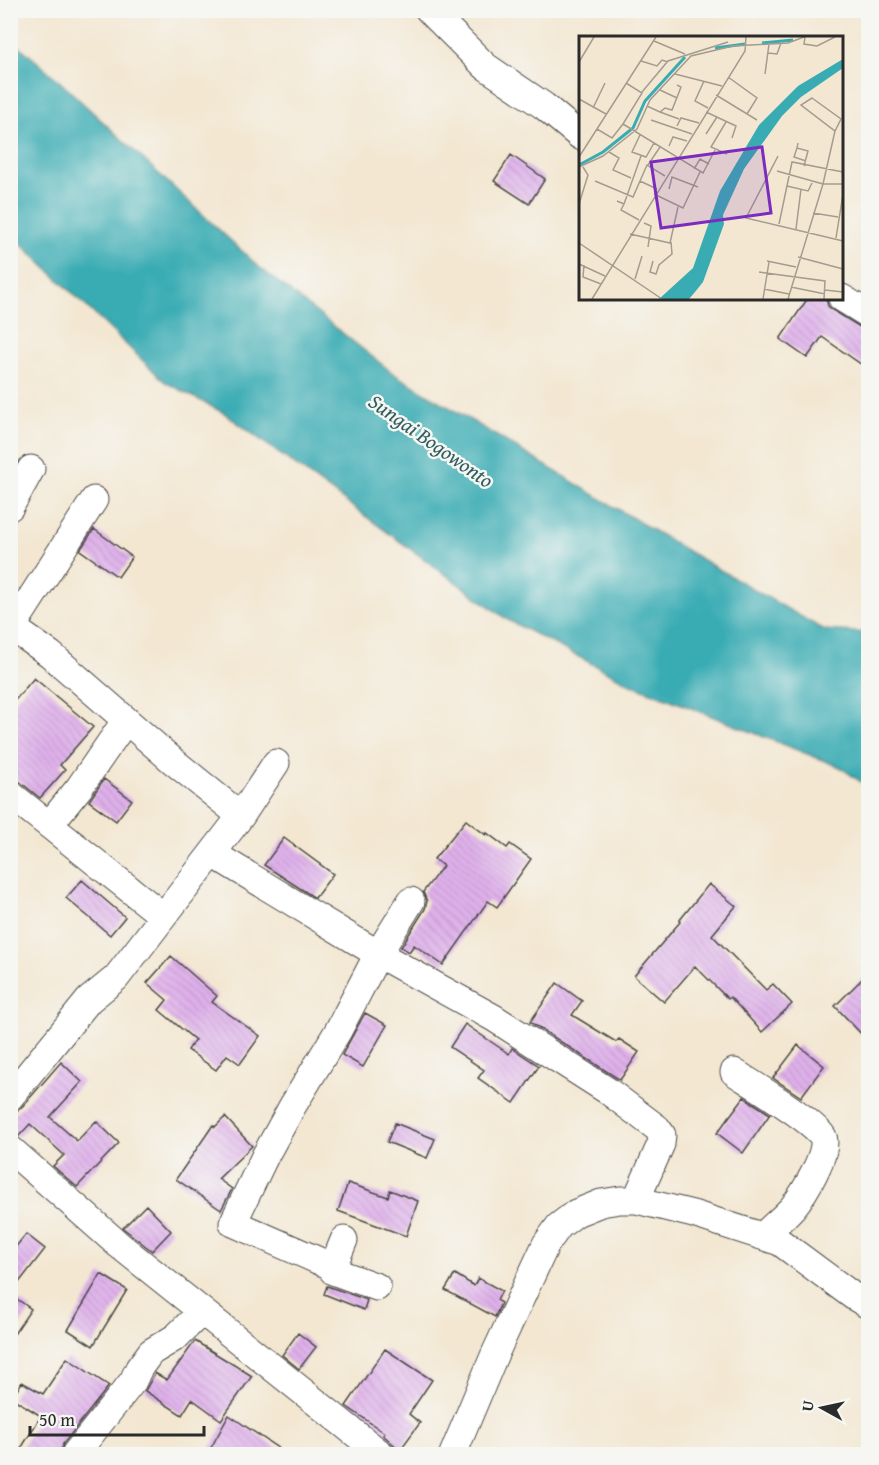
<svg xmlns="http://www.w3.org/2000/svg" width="879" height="1465" font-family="'Gentium Book Plus',serif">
  <defs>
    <pattern id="building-back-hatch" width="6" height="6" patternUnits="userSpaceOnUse" patternTransform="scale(1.5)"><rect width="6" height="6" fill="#dfb1eb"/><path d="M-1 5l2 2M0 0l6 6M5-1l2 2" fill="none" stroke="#c098ca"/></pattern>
  </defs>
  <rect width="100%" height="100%" fill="#f6f6f2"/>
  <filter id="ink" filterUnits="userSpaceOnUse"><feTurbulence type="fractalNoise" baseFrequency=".0167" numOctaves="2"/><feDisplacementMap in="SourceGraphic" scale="12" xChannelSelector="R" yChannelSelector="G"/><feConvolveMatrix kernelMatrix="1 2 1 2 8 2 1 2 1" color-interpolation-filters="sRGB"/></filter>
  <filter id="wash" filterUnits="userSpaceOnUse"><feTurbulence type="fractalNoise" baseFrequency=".008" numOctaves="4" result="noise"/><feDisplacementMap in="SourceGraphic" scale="24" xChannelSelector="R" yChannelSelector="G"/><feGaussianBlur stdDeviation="1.35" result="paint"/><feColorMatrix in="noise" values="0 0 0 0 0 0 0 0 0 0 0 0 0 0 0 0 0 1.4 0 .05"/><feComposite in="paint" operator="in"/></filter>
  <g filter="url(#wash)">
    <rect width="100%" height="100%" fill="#f3e7d2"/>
    <path fill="#39abb3" stroke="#326b6f" stroke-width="1.5" d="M11 39 58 80 259 267 394 374 689 552 824 630 868 633V787L840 767 631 684 508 620 224 413 165 382 11 234Z"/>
    <g id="blocks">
      <path fill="url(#building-back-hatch)" d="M511 155 545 179 529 204 494 181Z
        M808 298H826L828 306 834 311 860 327 868 330V369L822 337 807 358 780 339Z
        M94 529 132 557 118 577 80 550Z
        M34 678 93 727 60 765 65 770 40 798 20 782 10 779V706Z
        M104 779 132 800 116 821 89 801Z
        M466 820 486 835 487 833 507 848 510 844 531 859 497 907 488 901 443 965 414 945 409 952 401 947 425 909 427 901 423 892 443 866 434 859Z
        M284 838 333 874 315 898 264 865Z
        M82 880 125 917 110 935 66 898Z
        M709 884 736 906 712 935 766 990 773 984 792 1004 762 1032 730 997 728 999 695 966 664 1002 634 976 680 922 679 921Z
        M171 956 217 996 212 1002 260 1036 240 1064 227 1055 216 1070 188 1050 195 1040 159 1010 167 1000 147 983Z
        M868 973V1041L835 1006Z
        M557 983 582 1001 572 1015 616 1042 619 1039 639 1052 620 1080 530 1022Z
        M365 1013 387 1025 363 1067 342 1055Z
        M465 1024 509 1054 512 1048 539 1066 514 1103 478 1078 484 1070 450 1047Z
        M798 1045 824 1066 801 1097 773 1078Z
        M61 1062 82 1082 50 1117 77 1141 96 1121 119 1143 77 1187 53 1166 64 1155 30 1124 19 1136 10 1134V1116L22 1107Z
        M744 1097 770 1114 743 1153 717 1133Z
        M225 1117 252 1146 218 1179 232 1189 221 1210 176 1179 213 1125 215 1127Z
        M395 1123 435 1139 427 1158 387 1142Z
        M348 1183 388 1197 390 1190 418 1201 406 1236 338 1211Z
        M146 1205 171 1231 152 1251 123 1228Z
        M26 1234 45 1249 10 1294V1254Z
        M101 1274 127 1290 93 1346 68 1330Z
        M455 1274 474 1286 478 1278 502 1291 497 1300 501 1303 495 1317 445 1290Z
        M327 1286 367 1300 364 1310 324 1294Z
        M10 1294 31 1309 10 1340Z
        M298 1333 316 1347 299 1369 282 1355Z
        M195 1341 252 1376 221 1420 192 1399 182 1415 145 1391 155 1373 167 1380Z
        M385 1349 432 1380 409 1414 420 1423 400 1450 383 1435 385 1433 346 1406Z
        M67 1358 109 1386 63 1444 60 1455H17L41 1416 12 1398 22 1382 43 1394Z
        M229 1415 288 1455H207Z"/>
    </g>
  </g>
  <g filter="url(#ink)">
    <use href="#blocks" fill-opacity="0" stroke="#494744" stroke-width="1.5"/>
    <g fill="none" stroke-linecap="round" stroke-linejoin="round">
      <defs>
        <path id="minor" d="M429 10 485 66 544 106 580 136
          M842 298 868 314
          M10 507 31 469
          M10 626 50 654 173 761 241 816 116 978 89 1000 10 1097
          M13 626 94 500
          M126 720 79 788 49 825 163 916
          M10 794 49 825
          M241 816 276 763
          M213 854 378 954 494 1018 608 1091 657 1128 662 1135 661 1144 636 1200H620L601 1203 576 1213 559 1226 546 1244 494 1356 453 1454
          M734 1072C752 1084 814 1121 823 1137 830 1151 803 1195 793 1207 784 1217 773 1226 763 1236
          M10 1149 119 1245 381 1454
          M636 1200 693 1214 780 1242 853 1296 868 1305
          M333 1267 344 1240
          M377 1287 333 1271V1267L233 1223 265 1156 292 1107 338 1031 378 954 411 901
          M75 1454 133 1381 139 1368 151 1352 176 1337 202 1311"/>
      </defs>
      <use href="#minor" stroke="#494744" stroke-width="29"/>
      <use href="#minor" stroke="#fff" stroke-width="27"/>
    </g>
  </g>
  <g text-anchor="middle" stroke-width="5" stroke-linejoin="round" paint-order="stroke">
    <g font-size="21" font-style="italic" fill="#315e61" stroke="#f6f6f2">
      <text transform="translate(431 441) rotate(35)" y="7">Sungai Bogowonto</text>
    </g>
  </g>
  <g transform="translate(579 36)">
    <rect width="264" height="264" fill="#f3e7d2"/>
    <path d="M264 23V32L222 61 203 80 165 133 144 179 145 188 124 246 116 256 110 263H80L114 232 141 155 180 89 219 50Z" fill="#39abb3"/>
    <path fill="none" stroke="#39abb3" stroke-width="3" d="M183 7 214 4M136 12 166 8M0 129 24 116 54 92 66 65 106 21"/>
    <path fill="none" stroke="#a39c8f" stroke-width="1.5" d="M226 1 225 8 238 10 256 1M75 5 106 18M189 17 198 18 202 7M62 25 78 30 83 24 89 26M0 26 15 1M96 38 143 50M186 38 190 8M149 41 178 62 168 78M125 45 116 65 129 72M81 54 98 62M63 56 89 25 149 6M137 59 178 84M233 62 262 83 256 95 222 69ZM0 63 27 78M68 70 81 76 86 72 93 74 102 51 98 49M14 72 26 47M81 76 100 83M127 76 157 90 153 102M72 84 113 98M147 86 132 111 148 118M44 88 124 137 136 114M98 90 102 82 120 87M18 93 33 102 44 88 63 57 47 47M127 98 138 81M61 99 53 116 67 121 75 107M219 107 218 112 229 115 225 130M90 110 94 101 108 105M218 112 215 121 227 125M30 116 40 122 34 134 52 142M199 120 167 182 264 205M0 121 77 1M69 129 81 111M0 131 24 120 58 93 71 64 112 20 154 10 209 7 225 1M115 133 121 123 130 128M198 135 244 148 256 95M16 145 54 161 68 129 86 140M61 145 78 153M208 150 229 155 233 147M90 153 93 141 119 151M75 158 104 172 121 136M38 165 45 168 42 174 60 184M0 168 9 139 4 131M45 168 62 120M234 177 259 181M65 187 72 190 69 211M200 188 213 126 264 136M217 193 222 153M51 198 91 207 99 171M257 202 264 158M0 207 83 263M219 221 264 233M74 225 71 236 77 238 80 229 93 218 92 206M188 225 217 231M0 228 26 240M5 229 4 241 22 248M180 236 246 245 245 263M56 243 63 220M212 251 246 258M185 253 210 258M246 254 264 256M13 263 166 15 167 1M184 263 190 226M209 263 244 148H264"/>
    <path fill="#7b2cbf" fill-opacity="0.15" stroke="#7b2cbf" stroke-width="3" d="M183 111 192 177 82 192 72 126Z"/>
    <rect width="264" height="264" fill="none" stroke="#2b2b2b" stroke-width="3"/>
  </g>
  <rect width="879" height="1465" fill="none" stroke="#f6f6f2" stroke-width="36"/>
  <g transform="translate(822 1408) rotate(278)" stroke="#f6f6f2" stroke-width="4.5" paint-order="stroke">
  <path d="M0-4.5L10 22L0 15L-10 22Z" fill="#2b2b2b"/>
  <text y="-9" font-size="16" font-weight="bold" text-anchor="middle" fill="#2b2b2b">U</text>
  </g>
  <path d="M30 1426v9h174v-9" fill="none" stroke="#2b2b2b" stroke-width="3"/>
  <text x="39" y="1426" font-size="18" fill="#2b2b2b" stroke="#f6f6f2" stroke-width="4.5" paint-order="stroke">50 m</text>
</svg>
